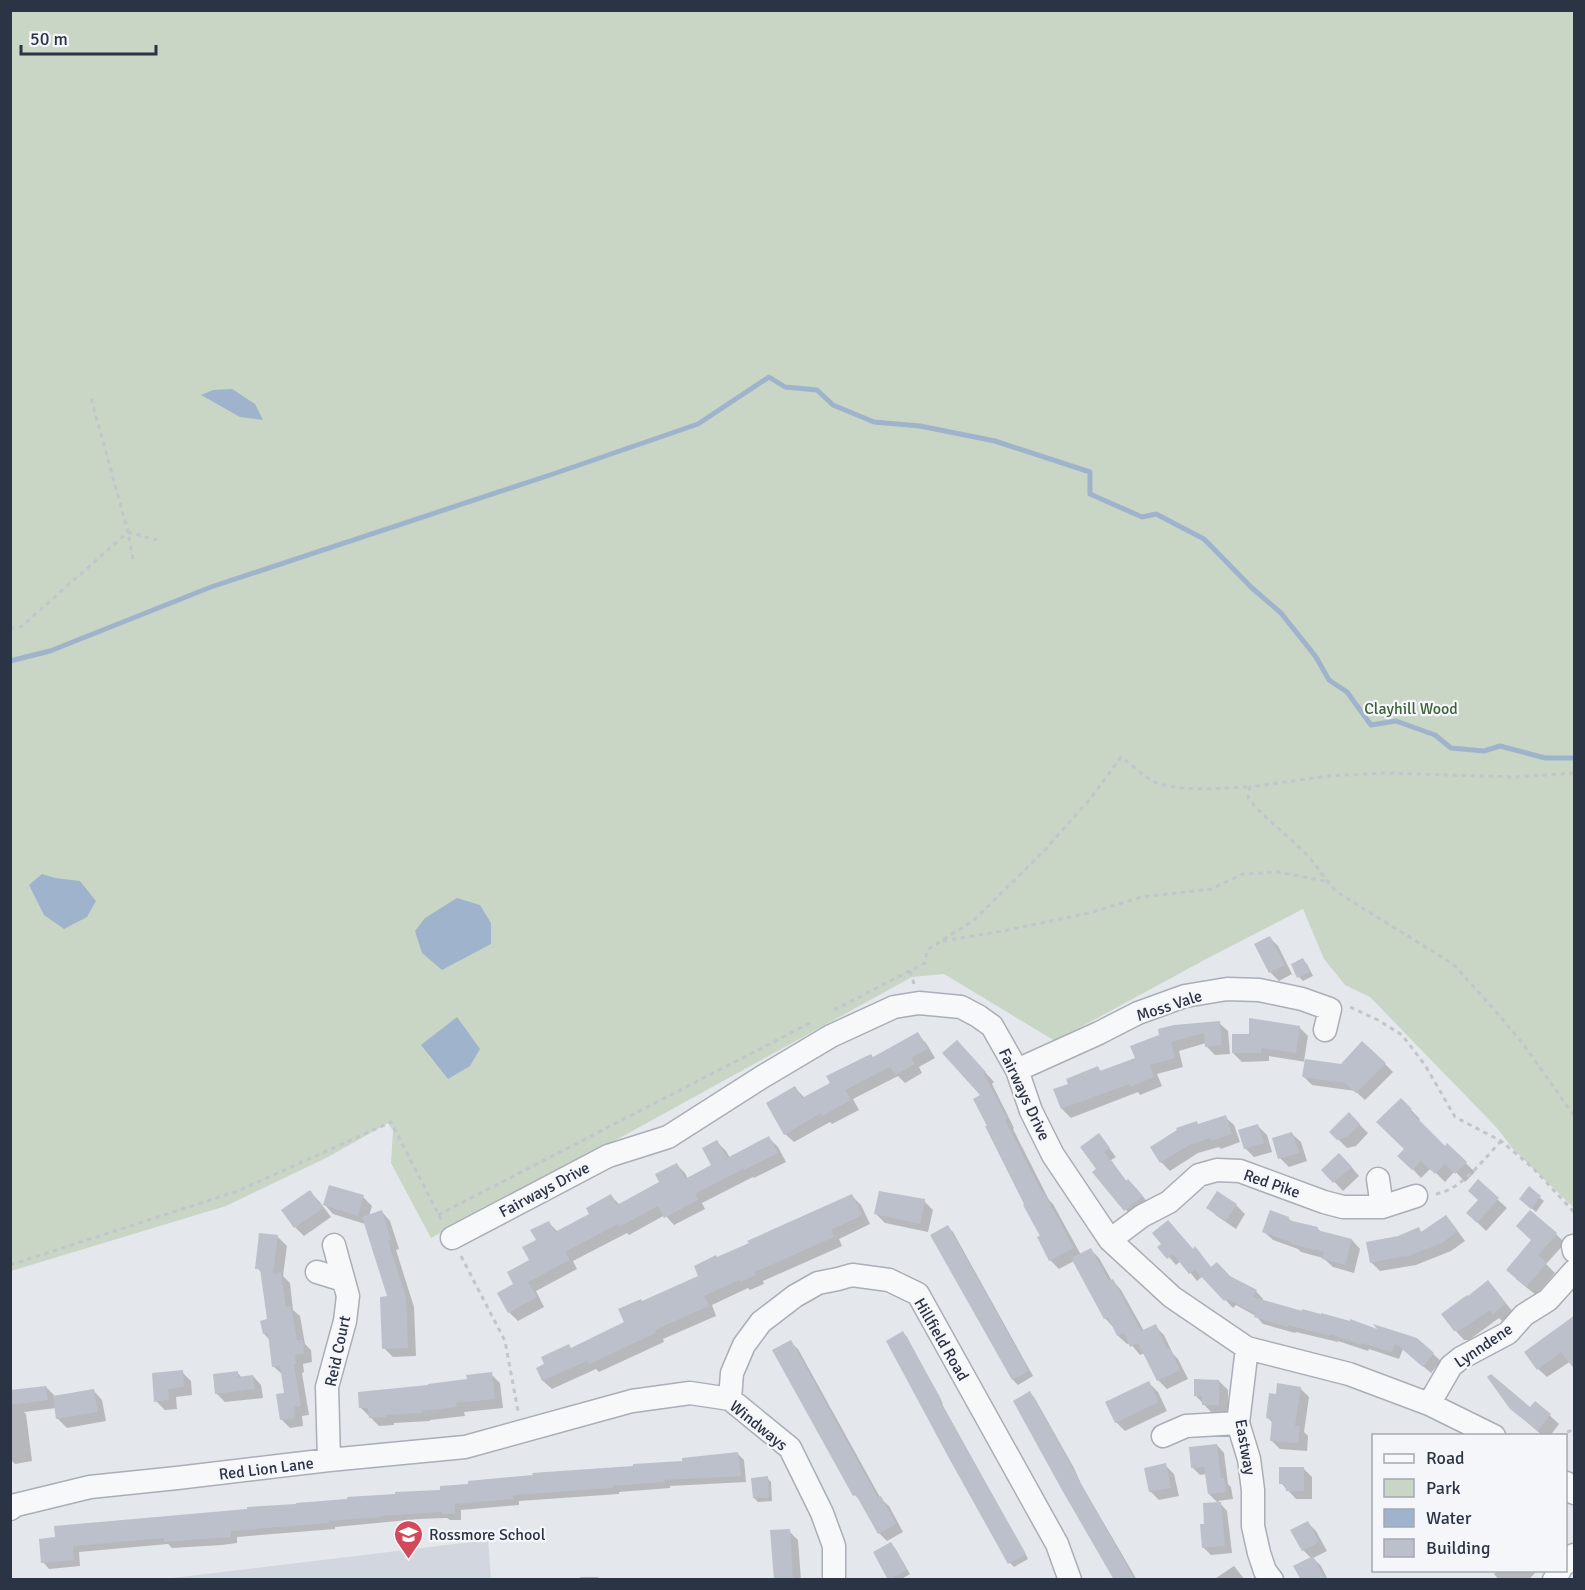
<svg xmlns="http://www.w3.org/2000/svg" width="1585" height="1590" font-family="Signika,sans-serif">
  <rect width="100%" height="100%" fill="#e4e7ec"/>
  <path fill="#d2d6de" d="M488 1540 491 1579H164Z"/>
  <path fill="#c9d6c5" d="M11 11H1574V1208L1513 1149 1497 1128 1370 997 1345 985 1324 959 1303 909 1208 958 1055 1041 944 974 912 977 596 1151 431 1238 391 1163 393 1131 388 1123 328 1157 226 1206 11 1271Z"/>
  <path fill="#9fb4cc" d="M232 389 255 404 263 420 240 417 201 395 213 390Z
    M42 874 55 878 80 881 96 901 87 917 64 929 44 915 29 885Z
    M457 898 480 905 491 923V944L442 970 422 953 415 931 425 918Z
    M457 1017 480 1049 470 1066 448 1079 421 1045Z"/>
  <path fill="#0003" d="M1269 937 1278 946 1292 974 1279 981 1270 972 1256 944Z
    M1303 960 1307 964 1313 976 1303 981 1299 977Z
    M1219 1023 1228 1031 1230 1054 1215 1055 1206 1046V1043L1179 1051 1183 1067 1157 1074 1162 1086 1140 1095 1138 1092 1071 1118 1062 1109 1055 1090 1070 1085 1098 1068 1102 1072 1136 1059 1132 1047Z
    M1299 1027 1308 1036 1304 1061 1341 1066 1385 1064 1393 1072 1365 1100 1355 1091 1312 1085 1304 1077 1306 1062 1269 1056V1061L1242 1062 1233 1053 1250 1035Z
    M917 1034 926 1043 935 1058 919 1067 922 1073 905 1083 898 1076 853 1099 859 1110 832 1124 830 1122 794 1142 785 1134 795 1088 805 1098Z
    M966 1051 994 1082 992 1084 1014 1128 1013 1129 1049 1200 1053 1204 1081 1255 1091 1250 1099 1258 1112 1281H1113L1121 1290 1144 1331 1155 1326 1164 1335 1173 1354 1178 1359 1188 1379 1167 1389 1158 1380 1145 1353 1140 1355 1130 1343 1127 1344 1118 1336 1114 1328 1105 1318 1074 1261 1059 1269 1050 1260 1042 1236 989 1126 982 1096Z
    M1401 1100 1420 1119 1418 1121 1445 1148 1447 1145 1475 1172 1465 1182 1455 1171 1445 1182 1431 1168 1421 1178 1400 1156 1406 1149Z
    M1349 1114 1368 1133 1356 1146 1347 1148 1331 1132Z
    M1225 1117 1234 1125 1240 1142 1221 1149 1219 1147 1198 1153 1170 1171 1161 1162 1199 1125Z
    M1258 1126 1267 1135 1272 1152 1254 1157 1245 1148Z
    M1292 1134 1301 1142 1307 1161 1289 1167 1280 1158Z
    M1099 1135 1116 1157 1111 1160 1127 1182 1136 1188 1149 1204 1133 1218 1095 1172 1098 1170Z
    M769 1138 778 1147 786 1162 754 1178 753 1177 702 1203 705 1209 674 1225 665 1215 629 1235 627 1233 573 1261 577 1269 536 1291 544 1307 518 1321 509 1312 516 1284 531 1261 538 1241 548 1222 558 1232 591 1215 611 1196 620 1205 661 1183 676 1164 685 1173 688 1179 713 1166 717 1142 726 1151 730 1158Z
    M1348 1163 1359 1176 1343 1191 1323 1170Z
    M1478 1182 1507 1208 1486 1231 1468 1213 1479 1200Z
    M1529 1189 1544 1201 1536 1212 1525 1203Z
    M310 1192 319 1201 331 1217 304 1236 295 1227 284 1211Z
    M1218 1193 1236 1205 1245 1214 1236 1229 1217 1216 1208 1207Z
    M852 1196 861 1205 870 1224 839 1239 842 1246 763 1281 764 1284 750 1290 748 1288 712 1305 716 1316 663 1339 664 1342 599 1372 596 1369 552 1389 543 1381 538 1368 626 1322 643 1302 700 1277 718 1259Z
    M363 1197 372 1206 369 1216 382 1212 390 1221 399 1249 396 1250 414 1307 416 1356 393 1357 384 1348 389 1298 365 1224 333 1214 325 1205Z
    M924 1201 933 1210 928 1232 885 1223 876 1214Z
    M1445 1217 1454 1226 1465 1241 1451 1251 1416 1265 1380 1271 1371 1262 1398 1237 1419 1229 1422 1233Z
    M1288 1218 1293 1222 1317 1228 1321 1232 1352 1240 1360 1249 1354 1273 1333 1267 1323 1258 1301 1252 1298 1249 1273 1240 1264 1232Z
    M948 1227 953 1232 1033 1376 1018 1385 1013 1380 933 1235Z
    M1556 1234 1565 1243 1546 1264 1555 1273 1536 1295 1516 1279Z
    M278 1237 287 1246 283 1276 290 1283 293 1310 300 1316 305 1344 311 1350 312 1362 303 1364 304 1372 302 1373 309 1415 302 1416 303 1426 290 1428 281 1419 286 1394 283 1375 273 1366 270 1340 264 1334 269 1321 263 1274 257 1268Z
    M1160 1247 1193 1250 1195 1248 1212 1269 1256 1291 1263 1299 1262 1301 1382 1332 1416 1339 1441 1361 1431 1373 1403 1349 1399 1359 1369 1349 1368 1351 1338 1341V1342L1296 1332 1295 1333 1263 1324 1256 1316 1236 1305 1233 1308 1203 1276 1197 1281 1181 1261 1176 1265Z
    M1488 1282 1514 1313 1503 1322 1499 1318 1469 1340H1464L1455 1330Z
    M1574 1317 1571 1361 1547 1377 1538 1369Z
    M903 1333 907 1337 943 1404H942L1028 1559 1014 1567 1010 1563 888 1341Z
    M790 1342 798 1349 881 1499 889 1506 903 1532 887 1541 879 1533 863 1504 855 1495 774 1350Z
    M182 1372 191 1381 192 1395 176 1397 177 1409 165 1410 156 1401Z
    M237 1372 242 1378 253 1376 261 1385 263 1398 225 1402 216 1393Z
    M491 1374 500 1383 503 1408 464 1412 465 1416 430 1420V1421L394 1423V1425L379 1426 361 1408 430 1387 468 1380Z
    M1219 1381 1228 1390V1413H1212L1196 1396Z
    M1149 1383 1158 1392 1167 1411 1125 1431 1116 1422Z
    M46 1387 55 1396 94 1391 102 1400 106 1421 67 1428 58 1419 56 1408 24 1412 26 1414 32 1461 15 1464 10 1459V1392Z
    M1300 1388 1309 1397 1304 1432 1308 1436 1307 1451 1280 1449 1271 1440 1273 1423 1267 1417 1277 1395Z
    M1030 1393 1034 1397 1074 1468 1081 1484 1137 1580H1115Z
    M1536 1403 1559 1424 1550 1436H1543L1511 1408 1531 1409Z
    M1217 1445 1224 1453 1228 1484 1231 1487 1233 1499 1218 1501 1227 1511 1232 1553 1211 1555 1204 1548 1206 1525 1218 1503 1209 1494 1206 1474 1200 1475 1192 1467Z
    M738 1454 744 1460 746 1482 670 1486V1488L619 1492V1494L519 1501V1505L461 1510V1520H450L447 1518 419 1519 335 1527V1529L237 1537V1543L222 1545 172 1548 168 1544 79 1552 80 1566 49 1569 43 1562 41 1540 683 1462Z
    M1165 1465 1174 1474 1179 1496 1159 1500 1150 1491Z
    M1303 1468 1312 1477V1499H1296L1281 1483Z
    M767 1478 771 1482 772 1501 758 1502 754 1498Z
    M1307 1522 1316 1531 1327 1551 1313 1558 1321 1566 1328 1580H1302L1311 1558 1303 1550Z
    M789 1531 798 1540 801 1580H775Z
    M891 1544 895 1548 910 1574 900 1580H890L875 1553Z
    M1234 1566 1245 1580H1217L1216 1578Z
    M1498 1570H1538L1528 1580H1499L1494 1574Z
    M580 1577H598L601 1580H580Z"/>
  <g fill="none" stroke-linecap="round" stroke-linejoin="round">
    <path stroke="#9fb4cc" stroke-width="5" d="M10 661 50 651 211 587 556 473 698 424 769 377 785 387 817 390 833 405 874 422 920 426 995 441 1090 472V494L1142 517 1156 514 1204 539 1252 588 1281 613 1316 657 1329 680 1347 692 1371 725 1396 721 1435 735 1451 748 1484 751 1500 746 1545 758H1574"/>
  </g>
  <path fill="#bbc0ca" d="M1270 936 1285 965 1269 973 1254 944Z
    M1303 958 1310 972 1297 978 1291 964Z
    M1249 1018 1300 1026 1296 1053 1261 1048V1053H1232V1034H1249Z
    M1220 1021 1222 1045 1205 1047 1204 1033 1171 1042 1175 1058 1150 1065 1154 1077 1130 1087 1129 1084 1061 1109 1053 1089 1068 1084 1066 1079 1098 1066 1100 1071 1135 1058 1130 1046 1159 1035 1158 1029 1174 1025Z
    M918 1032 928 1049 911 1058 915 1064 895 1075 890 1067 845 1090 851 1100 822 1116 821 1113 784 1135 766 1103 795 1086 802 1098 830 1083 826 1076 871 1054 873 1057Z
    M957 1040 986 1072 984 1074 1007 1119 1005 1120 1043 1194 1044 1193 1074 1248 1049 1261 1037 1237 1040 1236 1023 1205 1024 1204 985 1126H987L973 1099 980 1095 942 1053Z
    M1362 1041 1386 1063 1356 1093 1345 1083 1302 1077 1305 1059 1341 1064Z
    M1401 1098 1412 1109 1410 1111 1445 1146 1447 1143 1467 1162 1455 1174 1445 1164 1435 1174 1421 1161 1412 1170 1397 1156 1404 1149 1376 1122Z
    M1349 1112 1360 1124 1347 1137 1337 1140 1329 1132Z
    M1226 1115 1232 1134 1211 1141 1210 1138 1189 1145 1160 1163 1150 1147 1177 1130 1176 1128 1197 1121 1198 1124Z
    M1258 1124 1264 1143 1244 1149 1238 1130Z
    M1292 1132 1299 1153 1278 1159 1272 1138Z
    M1099 1133 1110 1148 1104 1152 1126 1181 1128 1179 1143 1196 1124 1211 1092 1172 1096 1169 1080 1147Z
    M769 1136 778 1153 744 1170 743 1169 695 1194 698 1200 664 1218 658 1206 619 1227 618 1224 565 1252 570 1260 528 1282 537 1297 508 1313 497 1293 513 1284 507 1272 529 1260 522 1247 536 1240 530 1230 549 1221 555 1232 589 1214 586 1208 611 1194 617 1205 659 1182 655 1174 677 1163 685 1179 711 1165 702 1148 717 1140 727 1158Z
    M1339 1153 1352 1167 1333 1183 1321 1170Z
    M1478 1179 1499 1198 1477 1223 1466 1213 1478 1200 1468 1191Z
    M329 1185 364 1195 358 1216 323 1205Z
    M1529 1186 1541 1196 1531 1209 1519 1199Z
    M310 1190 323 1208 294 1228 281 1210Z
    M879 1191 925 1199 920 1224 874 1214Z
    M1217 1191 1237 1204 1226 1221 1206 1208Z
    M852 1194 862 1215 831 1230 834 1237 755 1272 756 1275 740 1282 739 1280 704 1296 709 1306 655 1330 656 1333 589 1364 587 1361 542 1381 536 1368 544 1364 541 1357 569 1344 571 1348 624 1322 618 1309 641 1299 642 1301 698 1276 694 1266 716 1255 717 1257 749 1243 747 1241Z
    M382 1210 391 1240 388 1241 406 1297 408 1348 382 1349 380 1297 387 1296 362 1217Z
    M1270 1210 1289 1217 1288 1220 1318 1227 1317 1230 1352 1239 1345 1265 1322 1259 1324 1252 1291 1244V1242L1262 1232Z
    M1530 1210 1557 1233 1538 1255 1547 1263 1526 1287 1506 1270 1531 1240 1516 1226Z
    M1446 1215 1458 1231 1442 1243 1406 1257 1405 1256 1370 1263 1366 1242 1398 1236 1419 1227 1421 1232Z
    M1168 1220 1193 1249 1195 1246 1211 1267 1217 1262 1230 1276 1257 1290 1253 1297 1302 1311V1309L1321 1314V1313L1350 1321V1319L1377 1329 1373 1324 1417 1338 1434 1353 1423 1367 1395 1343 1392 1352 1361 1343V1345L1331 1334 1330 1336 1288 1325V1327L1254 1317 1255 1313 1227 1299 1224 1301 1195 1270 1189 1274 1173 1254 1167 1259 1157 1247 1161 1244 1152 1233Z
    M948 1225 1029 1371 1012 1380 930 1235Z
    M259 1233 278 1235 273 1274 281 1273 286 1307 291 1306 297 1340H303L304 1354 295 1355 296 1364H294L301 1406 294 1407 295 1418 280 1420 276 1394 284 1393 280 1366 272 1367 268 1333 263 1334 260 1321 267 1319 260 1269H255Z
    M1091 1248 1109 1281 1113 1279 1141 1331 1156 1324 1167 1349 1170 1348 1180 1370 1157 1381 1138 1343 1130 1347 1124 1333 1117 1336 1108 1317 1104 1319 1071 1258Z
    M1488 1280 1506 1303 1493 1314 1490 1310 1459 1331H1454L1441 1314 1467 1295 1468 1296Z
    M1575 1315V1370L1561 1352 1537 1370 1524 1352Z
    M903 1331 941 1399 939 1400 1026 1554 1008 1564 950 1460 886 1341Z
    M791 1340 878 1498 881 1496 896 1524 878 1534 856 1495 853 1496 772 1350Z
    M183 1370 184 1387 168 1389 169 1400 154 1402 152 1373Z
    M238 1371V1377L253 1375 255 1389 215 1394 213 1374Z
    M492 1372 495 1399 456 1403 457 1407 422 1411V1413L386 1415V1417L369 1418 368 1408H359L358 1392 428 1385V1384L467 1379 466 1375Z
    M1491 1374 1530 1407 1535 1401 1551 1414 1538 1431 1510 1409 1487 1377Z
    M1194 1379 1219 1380V1405H1202V1396H1194Z
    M1149 1381 1159 1402 1115 1423 1105 1402Z
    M1277 1383 1301 1387 1295 1426H1300L1298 1443 1270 1441 1272 1419 1266 1418 1269 1393 1276 1394Z
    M46 1386 48 1400 10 1405V1390Z
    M94 1389 98 1412 56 1419 53 1396Z
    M1030 1391 1070 1463 1079 1480 1077 1481 1079 1480 1135 1580H1114L1062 1490 1013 1401Z
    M1217 1444 1221 1478H1224L1226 1492 1208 1494 1204 1467 1191 1468 1189 1447Z
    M738 1452 741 1476 664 1480V1482L613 1486V1488L513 1495 514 1499 455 1504V1514H442V1512L380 1516V1517L329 1521V1523L231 1531V1537L164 1542V1538L73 1546 74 1560 41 1563 39 1539 55 1537 54 1526 247 1509V1507L296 1504V1503L347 1499V1497L395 1494V1492L440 1490V1486L468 1484V1481L533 1475 532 1473 633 1466V1464L682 1461V1458Z
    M1166 1463 1171 1488 1149 1492 1144 1468Z
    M1279 1467H1304V1491H1286L1285 1484H1279Z
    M768 1476 769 1498H753L751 1478Z
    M1221 1502 1225 1546 1202 1548 1200 1524H1204L1203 1503Z
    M1308 1521 1319 1542 1302 1551 1290 1530Z
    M790 1529 793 1580H774L770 1530Z
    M891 1542 907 1570 888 1580 873 1552Z
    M1313 1556 1325 1580H1301L1293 1566Z"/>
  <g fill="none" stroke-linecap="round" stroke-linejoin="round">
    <defs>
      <path id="minor" d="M1017 1070 1099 1033 1138 1013 1185 996 1227 989 1259 990 1302 999 1330 1009 1325 1030
        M1378 1179 1382 1207
        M452 1238 608 1156 668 1137 762 1077 831 1036 894 1007 919 1003 961 1007 978 1016 992 1026 1017 1070 1031 1111 1053 1155 1110 1240 1172 1297 1247 1348 1349 1374 1429 1404 1494 1436
        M1110 1240 1142 1216 1169 1202 1199 1175 1217 1170 1240 1171 1324 1202 1343 1207H1382L1416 1196
        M1573 1246 1574 1251
        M317 1272 343 1280
        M1247 1348 1238 1423 1249 1459 1253 1490V1526L1259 1553 1265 1571 1272 1580
        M730 1399 732 1373 744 1345 761 1322 795 1296 818 1283 838 1279 852 1275 889 1280 918 1294 1057 1544 1070 1580
        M1429 1404 1451 1366 1461 1358 1508 1333 1524 1315 1548 1300 1574 1271
        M1163 1436 1186 1426 1238 1423
        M329 1460 327 1387 345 1321 348 1296 334 1245
        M1566 1483 1574 1493
        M10 1509 16 1505 90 1487 177 1478 329 1460 465 1447 632 1401 690 1393 730 1399 790 1448 822 1513 834 1546V1580
        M1566 1563 1574 1555
        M1554 1580 1560 1570"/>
    </defs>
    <use href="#minor" stroke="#a9aeb7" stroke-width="25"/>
    <path stroke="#c2c5cb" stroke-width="3" stroke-dasharray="4.5 4.5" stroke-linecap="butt" d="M133 559 128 532 157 540
      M10 629 22 626 128 532 91 398
      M1574 773 1515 777 1385 773 1328 776 1250 787 1248 798C1264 818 1285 833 1303 851 1316 864 1324 879 1337 892L1453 964 1492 1007 1524 1045 1574 1116
      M943 941 1003 931 1089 913 1142 897 1211 889 1243 874 1278 872 1325 881
      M910 971 914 984
      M1350 1007 1378 1020 1402 1035 1425 1065 1455 1117 1501 1141 1533 1168 1574 1212
      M834 1010 925 963 927 950 974 920 1043 852 1090 799 1121 757C1131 764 1141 774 1151 780 1174 793 1223 788 1250 787
      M1436 1194C1461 1190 1484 1159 1501 1141
      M438 1215 812 1022
      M461 1256 505 1341 518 1411
      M10 1265 238 1191 391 1122 442 1221
      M1559 1436 1574 1429"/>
    <use href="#minor" stroke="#f7f8fa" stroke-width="22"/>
  </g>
  <defs>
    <symbol id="school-pin" viewBox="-11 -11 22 30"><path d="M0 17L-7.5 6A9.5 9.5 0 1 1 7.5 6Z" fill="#d1495b" stroke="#f4f6f9"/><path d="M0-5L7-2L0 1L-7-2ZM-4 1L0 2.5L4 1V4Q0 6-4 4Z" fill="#fff"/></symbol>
  </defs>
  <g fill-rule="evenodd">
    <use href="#school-pin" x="392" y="1518" width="33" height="45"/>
  </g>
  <g text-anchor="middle" stroke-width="4.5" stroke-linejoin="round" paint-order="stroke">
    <g font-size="16" fill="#3f6138" stroke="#f4f6f9">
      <text x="1411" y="714">Clayhill Wood</text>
    </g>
    <g font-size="16" fill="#2b3445" stroke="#f4f6f9">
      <text transform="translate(1169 1005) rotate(-18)" y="6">Moss Vale</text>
      <text transform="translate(1025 1094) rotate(65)" y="6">Fairways Drive</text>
      <text transform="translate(1272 1183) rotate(19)" y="6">Red Pike</text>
      <text transform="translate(544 1189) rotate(-28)" y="6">Fairways Drive</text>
      <text transform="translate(942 1339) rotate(60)" y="6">Hillfield Road</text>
      <text transform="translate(1483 1345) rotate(-34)" y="6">Lynndene</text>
      <text transform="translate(337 1351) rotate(-78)" y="6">Reid Court</text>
      <text transform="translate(759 1425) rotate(39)" y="6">Windways</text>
      <text transform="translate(1246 1447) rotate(80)" y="6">Eastway</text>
      <text transform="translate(266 1468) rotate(-7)" y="6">Red Lion Lane</text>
    </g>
    <g font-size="16" fill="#2b3445" stroke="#f4f6f9" text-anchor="start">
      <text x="429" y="1540">Rossmore School</text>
    </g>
  </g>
  <rect width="1585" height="1590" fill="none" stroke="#2b3445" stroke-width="24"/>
  <rect x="1372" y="1434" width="195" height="138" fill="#f4f6f9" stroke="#a4a8b1" stroke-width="1.5"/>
  <rect x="1384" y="1454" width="30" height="9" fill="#f7f8fa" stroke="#a4a8b1" stroke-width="1.5"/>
  <text x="1426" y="1464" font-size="18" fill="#2b3445">Road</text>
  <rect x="1384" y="1479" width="30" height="18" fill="#c9d6c5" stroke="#a4a8b1" stroke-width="1.5"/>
  <text x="1426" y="1494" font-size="18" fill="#2b3445">Park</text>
  <rect x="1384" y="1509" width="30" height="18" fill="#9fb4cc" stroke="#a4a8b1" stroke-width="1.5"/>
  <text x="1426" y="1524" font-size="18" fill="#2b3445">Water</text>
  <rect x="1384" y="1539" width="30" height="18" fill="#bbc0ca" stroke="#a4a8b1" stroke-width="1.5"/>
  <text x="1426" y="1554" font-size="18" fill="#2b3445">Building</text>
  <path d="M21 45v9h135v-9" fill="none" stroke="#2b3445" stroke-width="3"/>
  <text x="30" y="45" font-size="18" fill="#2b3445" stroke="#f4f6f9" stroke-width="4.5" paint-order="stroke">50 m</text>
</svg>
